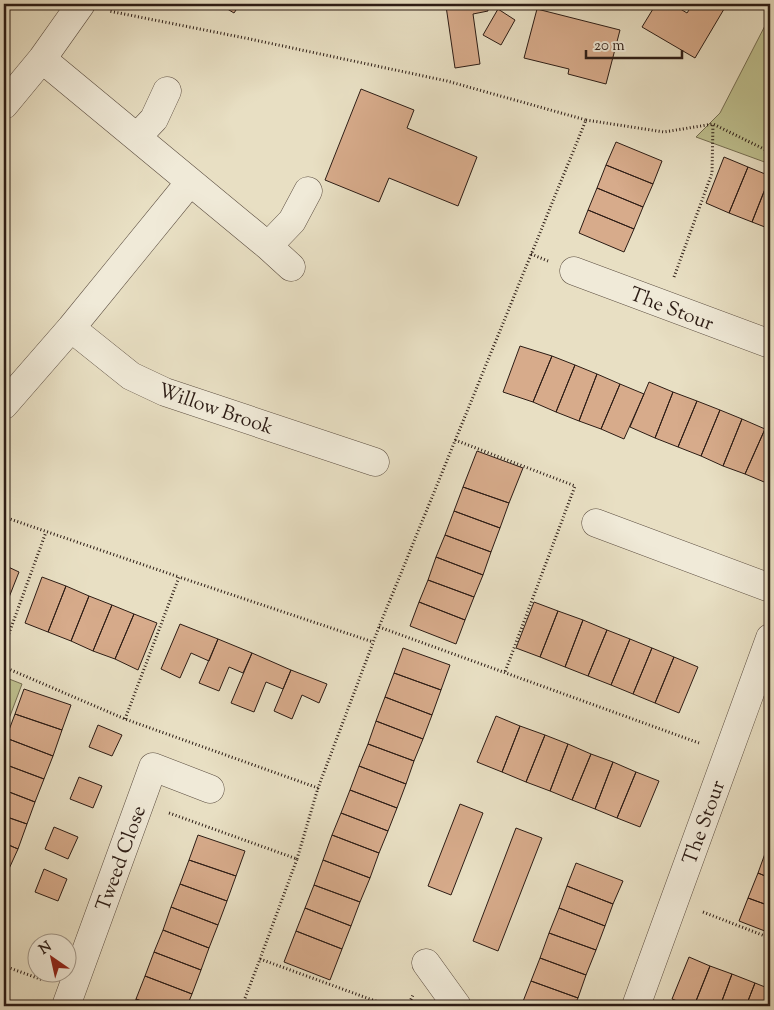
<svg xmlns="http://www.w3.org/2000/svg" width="774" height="1010" font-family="'Sorts Mill Goudy',serif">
  <rect width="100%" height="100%" fill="#e8dfc3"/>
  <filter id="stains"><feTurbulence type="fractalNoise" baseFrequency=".004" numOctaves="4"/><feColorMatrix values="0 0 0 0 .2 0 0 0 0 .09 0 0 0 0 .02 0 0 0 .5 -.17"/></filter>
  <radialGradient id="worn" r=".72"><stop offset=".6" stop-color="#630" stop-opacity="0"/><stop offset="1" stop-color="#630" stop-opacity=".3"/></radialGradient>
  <path fill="#bec08f" stroke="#756e52" d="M770 16V164L696 137 720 113Z
    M4 677 22 684 4 732Z"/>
  <path fill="#d7ab8b" stroke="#2c1c15" d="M219 4H240L234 13Z
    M426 4H487L488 11 473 14 480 64 455 68 446 6 426 9Z
    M656 4H672L687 13 693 4H727L695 58 642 27Z
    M498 9 515 20 501 45 483 35Z
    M537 9 620 30 606 84 568 74 569 69 524 58Z
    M361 89 414 110 407 128 477 157 458 206 389 178 379 202 325 180Z
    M616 142 662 161 653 184 606 165Z
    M724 157 748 167 729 213 706 203Z
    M606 165 653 184 643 207 597 188Z
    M748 167 770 176 752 222 729 213Z
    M770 177V229L752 222Z
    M597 188 643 207 634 229 588 210Z
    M588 210 634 229 624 252 579 233Z
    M520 346 552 356 533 402 503 392Z
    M552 356 575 365 556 412 533 402Z
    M575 365 597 374 579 421 556 412Z
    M597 374 620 384 601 429 579 421Z
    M649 382 673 392 655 438 630 427Z
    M620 384 644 394 624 439 601 429Z
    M673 392 697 401 678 447 655 438Z
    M697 401 720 410 701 456 678 447Z
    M720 410 742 419 723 466 701 456Z
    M742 419 765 429 745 474 723 466Z
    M765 429 770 431V480L769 484 745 474Z
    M477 451 523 468 509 503 463 487Z
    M463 487 509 503 500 528 454 511Z
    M454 511 500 528 491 552 445 535Z
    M445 535 491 552 483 575 436 557Z
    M436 557 483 575 474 597 428 580Z
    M4 565 19 572 4 610Z
    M42 577 66 586 48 632 25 623Z
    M428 580 474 597 465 620 419 602Z
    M66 586 89 596 71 641 48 632Z
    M89 596 112 605 93 651 71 641Z
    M419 602 465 620 456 644 410 626Z
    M534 602 558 611 540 657 516 648Z
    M112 605 134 614 115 659 93 651Z
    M558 611 583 620 565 667 540 657Z
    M134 614 157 623 138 670 115 659Z
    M583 620 607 630 588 676 565 667Z
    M180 624 218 639 209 661 191 653 180 678 161 669Z
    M607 630 630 639 611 685 588 676Z
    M218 639 252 653 243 673 229 667 219 691 199 683Z
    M630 639 652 648 633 694 611 685Z
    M403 648 450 665 441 690 394 673Z
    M652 648 674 657 655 703 633 694Z
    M252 653 291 670 283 689 266 682 254 712 231 703Z
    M674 657 698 667 679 713 655 703Z
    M291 670 327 684 319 703 302 695 292 719 274 711Z
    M394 673 441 690 432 715 385 697Z
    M24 689 71 705 62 730 15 714Z
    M385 697 432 715 423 739 376 721Z
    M15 714 62 730 53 756 6 738Z
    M496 716 520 726 502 772 477 762Z
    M376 721 423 739 414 761 368 744Z
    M98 725 122 735 112 756 89 747Z
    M520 726 545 735 526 782 502 772Z
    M545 735 568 744 550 791 526 782Z
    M6 738 53 756 44 779 4 764V745Z
    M368 744 414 761 406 784 359 766Z
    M568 744 591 754 572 800 550 791Z
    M591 754 613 762 595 809 572 800Z
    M613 762 636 772 617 818 595 809Z
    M4 764 44 779 35 802 4 790Z
    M359 766 406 784 397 808 350 790Z
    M636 772 659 781 640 827 617 818Z
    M79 777 102 786 93 808 70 799Z
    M4 790 35 802 27 824 4 816Z
    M350 790 397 808 388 831 341 813Z
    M460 804 483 813 451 895 428 886Z
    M341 813 388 831 379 853 332 835Z
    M4 816 27 824 18 849 4 843Z
    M54 827 78 837 68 859 45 849Z
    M516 828 542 838 498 951 473 941Z
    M198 835 245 851 236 876 189 860Z
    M332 835 379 853 370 878 323 860Z
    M4 843 18 849 8 871 4 870Z
    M767 848 770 849V878L758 873Z
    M189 860 236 876 227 901 180 884Z
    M323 860 370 878 360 902 314 885Z
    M576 863 623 881 613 904 567 886Z
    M44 869 67 879 58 901 35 892Z
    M758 873 770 878V906L748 898Z
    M180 884 227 901 218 925 171 907Z
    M314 885 360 902 351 926 305 908Z
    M567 886 613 904 605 926 559 908Z
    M748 898 770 906V933L739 921Z
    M171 907 218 925 209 948 163 930Z
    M305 908 351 926 342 949 296 931Z
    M559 908 605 926 596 950 549 933Z
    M163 930 209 948 201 970 154 952Z
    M296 931 342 949 330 980 284 962Z
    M549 933 596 950 586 975 540 958Z
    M154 952 201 970 192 994 145 976Z
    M689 957 710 966 694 1006H690L672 999Z
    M540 958 586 975 578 998 531 981Z
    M710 966 732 974 720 1006H694Z
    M732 974 755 983 746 1006H720Z
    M145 976 192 994 187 1006H154L136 999Z
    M531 981 578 998 574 1006H529L522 1004Z
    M755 983 770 989V1006H746Z
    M136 999 154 1006H134Z"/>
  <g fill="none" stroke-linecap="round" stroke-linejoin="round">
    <defs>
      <path id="minor" d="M42 59 268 246 291 267
        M4 105 42 59 81 4
        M137 137 154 119 167 91
        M268 246 292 221 308 191
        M574 271 770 344
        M71 328 131 376 165 392 375 462
        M4 405 71 328 190 182
        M596 523 770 588
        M426 963 457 1006
        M66 1006 153 767 210 789
        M636 1006 770 638"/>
    </defs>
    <use href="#minor" stroke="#5b4d40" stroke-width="29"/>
    <path stroke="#2c1c15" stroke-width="3" stroke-dasharray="1 2.5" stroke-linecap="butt" d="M586 120 664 132 713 124 770 152
      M531 254 548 261
      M674 277 712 173 713 124
      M455 440 575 486 505 672
      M4 517 179 577
      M379 627 699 743
      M4 647 46 532
      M4 667 125 719 318 788 379 627 586 120 447 81 250 39 109 11
      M125 719 179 577 373 642
      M169 813 297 859 260 959 242 1006
      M297 859 318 788
      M703 912 770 938
      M260 959 389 1006
      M4 966 43 980
      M408 1006 413 995"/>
    <use href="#minor" stroke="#f0ead8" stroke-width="28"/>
  </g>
  <g text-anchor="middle" stroke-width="5" stroke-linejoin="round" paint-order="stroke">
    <g font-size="20" fill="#2c1c15" stroke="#f0ead8">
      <text transform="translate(672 308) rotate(21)" y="7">The Stour</text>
      <text transform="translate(216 408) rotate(19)" y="7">Willow Brook</text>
      <text transform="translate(703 822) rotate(-70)" y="7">The Stour</text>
      <text transform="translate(120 858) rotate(-70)" y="7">Tweed Close</text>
    </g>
  </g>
  <rect width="774" height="1010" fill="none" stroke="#e8dfc3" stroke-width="20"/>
  <rect x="5" y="5" width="764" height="1000" fill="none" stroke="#2c1c15" stroke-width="2.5"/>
  <rect x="10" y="10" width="754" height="990" fill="none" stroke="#2c1c15"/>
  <g transform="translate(52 958) rotate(326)"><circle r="24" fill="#f0ead8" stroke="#a2988a"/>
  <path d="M0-4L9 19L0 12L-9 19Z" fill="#8f2418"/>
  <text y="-8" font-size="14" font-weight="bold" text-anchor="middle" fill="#2c1c15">N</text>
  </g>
  <path d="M586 50v8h96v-8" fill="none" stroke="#2c1c15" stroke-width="2.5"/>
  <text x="594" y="50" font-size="15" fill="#2c1c15" stroke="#f0ead8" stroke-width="4" paint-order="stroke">20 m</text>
  <rect width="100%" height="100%" filter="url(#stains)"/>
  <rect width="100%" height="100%" fill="url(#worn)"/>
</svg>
